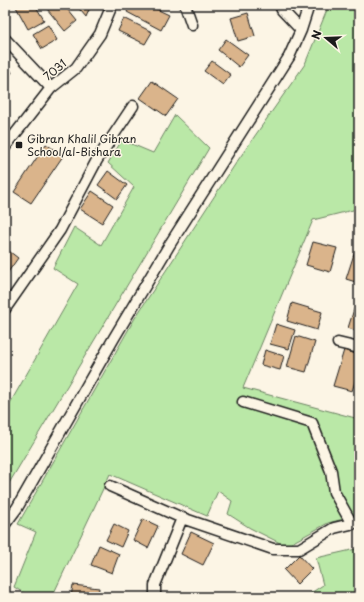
<svg xmlns="http://www.w3.org/2000/svg" width="364" height="602" font-family="'Playpen Sans',sans-serif">
  <rect width="100%" height="100%" fill="#fcf5e5"/>
  <filter id="ink" filterUnits="userSpaceOnUse"><feTurbulence type="fractalNoise" baseFrequency=".025" numOctaves="2"/><feDisplacementMap in="SourceGraphic" scale="8" xChannelSelector="R" yChannelSelector="G"/><feConvolveMatrix kernelMatrix="1 2 1 2 8 2 1 2 1" color-interpolation-filters="sRGB"/></filter>
  <g filter="url(#ink)">
    <path fill="#bae8a7" stroke="#6b8262" d="M329 5H359V210L357 209 313 220 243 388 359 419V515L328 523 286 546 250 528 228 514 232 501 218 491 207 516 110 474 52 597H30L14 587 36 532 18 524 135 318 236 163 305 64Z
      M175 115 209 148 5 490V412L78 284 53 268 74 227 101 245 134 187 108 163 122 140 153 153Z
      M356 549 359 550V597H305L323 585 316 558Z"/>
    <path fill="#dab48b" stroke="#1c1c1c" d="M15 5H35L44 20 28 29Z
      M52 5H64L77 21 65 31 47 9Z
      M76 5H91L86 17Z
      M130 5H148L169 15 161 30 127 12Z
      M248 13 255 36 238 41 231 18Z
      M124 18 152 32 145 44 118 31Z
      M48 25 57 40 42 49 33 34Z
      M226 39 248 55 239 67 218 50Z
      M5 58 12 73 5 76Z
      M212 61 231 75 223 85 204 71Z
      M152 81 178 99 166 116 140 98Z
      M46 144 63 156 31 203 14 192Z
      M108 171 127 185 117 199 98 185Z
      M92 191 113 205 102 223 80 209Z
      M313 242 337 248 330 272 306 265Z
      M5 248 18 258 6 275 5 274Z
      M355 251 359 252V283L346 279Z
      M292 303 322 312 317 330 287 321Z
      M356 303 359 304V332L348 328Z
      M276 324 295 330 289 349 270 344Z
      M296 336 315 342 306 372 287 367Z
      M265 350 284 356 280 370 261 365Z
      M344 350 359 355V369L352 391 333 386Z
      M143 519 158 526 148 548 133 540Z
      M114 524 128 531 121 547 106 540Z
      M191 532 214 543 203 565 181 554Z
      M99 545 119 554 112 573 91 565Z
      M299 555 312 569 297 584 284 570Z
      M73 585 99 588 98 597H71Z"/>
    <g fill="none" stroke-linecap="round" stroke-linejoin="round">
      <defs>
        <path id="minor" d="M185 5 192 25
          M280 5 282 10 301 30
          M5 39 51 88
          M5 147 51 88 76 68 100 34 112 5
          M5 309 60 230 97 160 133 106
          M338 343 359 348
          M243 402 312 423 331 471 334 492 352 524
          M110 486 182 518 273 549H299L334 528 359 522
          M5 524 17 508 114 338 170 244 289 57 301 30 309 5
          M155 597V585L182 518"/>
      </defs>
      <use href="#minor" stroke="#1c1c1c" stroke-width="13"/>
      <use href="#minor" stroke="#fcf5e5" stroke-width="10"/>
    </g>
  </g>
  <rect fill="#1c1c1c" stroke="#fcf5e5" stroke-width="1.5" x="15" y="141" width="8" height="8" rx="2"/>
  <g text-anchor="middle" stroke-width="3" stroke-linejoin="round" paint-order="stroke">
    <g font-size="11" fill="#1c1c1c" stroke="#fcf5e5">
      <text transform="translate(55 70) rotate(-40)" y="4">7031</text>
    </g>
    <g font-size="11" fill="#1c1c1c" stroke="#fcf5e5" text-anchor="start">
      <text x="27" y="143">Gibran Khalil Gibran<tspan x="27" dy="13">School/al-Bishara</tspan></text>
    </g>
  </g>
  <rect width="364" height="602" fill="none" stroke="#fcf5e5" stroke-width="20"/>
  <rect x="10" y="10" width="344" height="582" fill="none" stroke="#1c1c1c" stroke-width="1.5" filter="url(#ink)"/>
  <g transform="translate(326 38) rotate(289)" stroke="#fcf5e5" stroke-width="3" paint-order="stroke">
  <path d="M0-3L7 15L0 10L-7 15Z" fill="#1c1c1c"/>
  <text y="-6" font-size="11" font-weight="bold" text-anchor="middle" fill="#1c1c1c">N</text>
  </g>
</svg>
